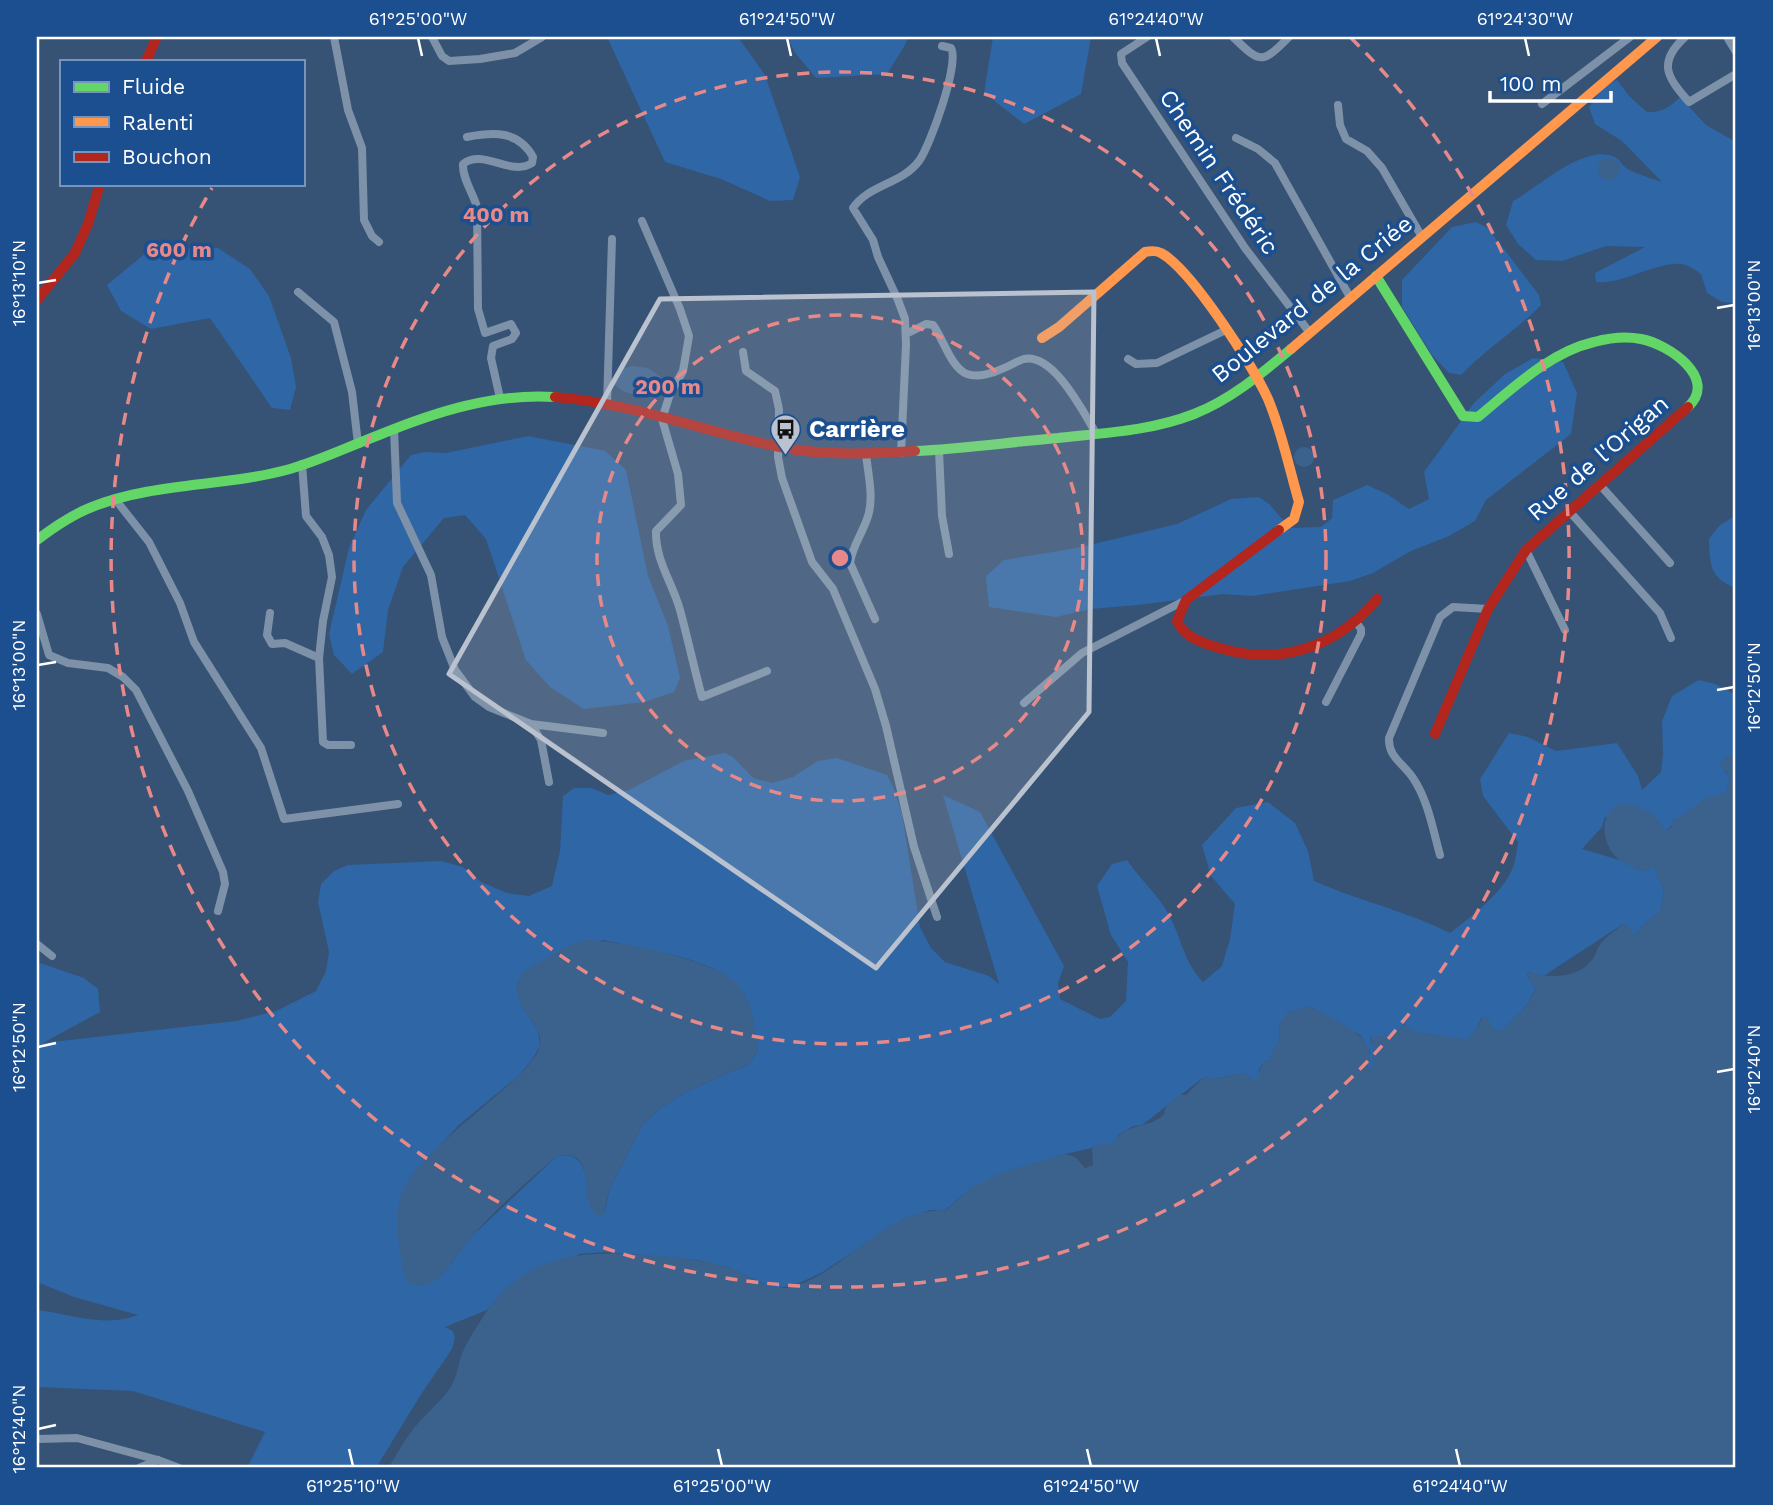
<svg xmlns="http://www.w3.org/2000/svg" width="1773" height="1505" font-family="'Work Sans',sans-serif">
  <rect width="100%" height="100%" fill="#365274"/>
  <path fill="#2f66a5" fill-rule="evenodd" d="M607 37H738L765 75 800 177 793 200 770 201 721 179 665 162Z
    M787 37H908L905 45 887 74 816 78 796 54Z
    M993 37H1091L1081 94 1024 124 984 93Z
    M1617 80 1630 97 1647 112C1661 113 1671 107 1680 97L1706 125 1736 142V303L1722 302 1707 293 1701 274C1696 271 1691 267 1686 265 1662 258 1622 286 1596 282L1595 273 1645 247 1606 246 1562 261 1536 260 1518 244 1506 225 1513 201C1539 187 1584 143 1615 157 1619 159 1622 165 1626 168 1636 174 1651 178 1662 182L1622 141 1595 124 1589 107 1604 86Z
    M1476 222 1488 228 1539 295 1541 305C1517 330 1486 349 1461 375L1449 373 1432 355 1402 307V280L1452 227Z
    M176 248H218L250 269 269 296 291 358 296 387 290 410 272 408 210 318 151 329 121 311 107 285 147 252Z
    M1533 358 1563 362 1577 393 1571 434 1486 500 1475 521 1449 536 1411 551 1373 573 1350 581 1252 596 1223 594 1138 605 1091 609 1056 617 989 607 986 576 1004 560 1077 548 1177 524 1231 499 1259 497 1270 505 1290 528 1321 527 1332 518 1333 500 1367 485 1387 494 1409 509 1429 499 1424 472 1474 403 1505 374Z
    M528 436 605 451 626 470 648 576 668 626 680 678 674 692 644 702 584 709 550 687 526 660 486 539 465 515 444 518 403 567 388 610 383 652 352 674 334 655 329 634 349 548 366 510 411 455 424 452 446 453Z
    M1736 515V588C1709 578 1710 564 1709 539L1719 526Z
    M1699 680 1715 684 1736 695V757L1734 756 1724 771 1730 777 1726 793C1699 800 1685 814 1664 832L1605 817 1602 827 1582 849 1619 860 1643 871 1654 866 1664 892 1660 912 1644 924 1635 935H1633L1628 926 1623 924 1542 977 1529 972 1527 975 1536 989 1523 1010 1502 1031 1494 1029 1482 1017 1476 1030 1467 1040 1413 1032 1405 1024 1395 1034 1370 1039 1373 1045 1374 1070 1367 1067 1370 1052 1360 1035 1309 1006 1279 1024 1280 1039 1271 1060 1263 1063 1259 1070V1076L1255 1083 1245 1073 1214 1079 1204 1077 1142 1125 1133 1126 1118 1135 1115 1143 1065 1154 970 1189 944 1211 931 1210 903 1219 821 1273 795 1285 774 1289 731 1268 697 1260 606 1252 580 1254 503 1292 487 1310 445 1327 453 1331 455 1338 452 1349 420 1396 376 1468H247L265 1432 133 1391 37 1387V1310C71 1314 104 1328 138 1315L74 1297 37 1282V962L84 978 98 989 100 1012 43 1043 236 1021 276 1011 316 991 326 971 329 952 318 902 321 884 334 871 348 865 441 861 463 867 481 882 507 893 529 896 552 886 560 851 563 796 574 788H592L608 795 629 790 684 761 725 753 733 757 753 778 772 783 793 777 818 761 837 758 887 775 894 789 902 814 920 927 931 948 945 962 989 976 999 984 943 795 980 812 1064 966 1058 983 1060 999 1100 1019 1110 1017 1126 1001 1128 962 1111 935 1097 886 1112 864 1127 860C1139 878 1158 895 1168 913 1181 936 1184 963 1203 982L1222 966 1230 939 1235 904 1211 876 1202 845 1236 808 1268 802 1295 823 1308 851 1314 881C1359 901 1407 911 1450 933 1472 916 1506 891 1514 864 1516 857 1517 849 1518 842L1483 796 1480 779 1509 733 1528 737 1556 751 1617 743 1638 776 1642 790 1661 772 1663 754 1662 721 1672 696ZM603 940C640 949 710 957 736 984 752 999 754 1030 758 1050L749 1064 688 1091 659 1109 643 1124 610 1188 605 1210 588 1199C586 1178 587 1150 557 1156L469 1239 451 1264 398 1219 401 1196 414 1173 459 1125 517 1077 532 1060 540 1046 538 1030 522 1007 516 987 523 972Z"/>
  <path fill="#3b618d" d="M1598 169a11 11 0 1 1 22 0a11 11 0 1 1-22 0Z
    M633 366 648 368 661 377 660 389C642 396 630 398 615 385L616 377 621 369Z
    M1294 457a10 10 0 1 1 20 0a10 10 0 1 1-20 0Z
    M1728 755 1736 757V1468H388C397 1455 404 1440 414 1428 425 1414 440 1403 450 1388 458 1377 458 1361 464 1349 470 1336 479 1324 486 1312 526 1254 583 1250 647 1255 664 1257 683 1257 700 1261 710 1263 721 1265 731 1268 754 1277 768 1294 795 1286 847 1270 888 1206 945 1211L970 1189 1000 1173 1065 1154 1075 1157 1085 1168 1093 1165 1092 1149 1096 1145 1114 1143C1123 1123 1146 1129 1161 1117 1168 1111 1162 1115 1166 1107 1169 1103 1175 1099 1178 1095H1186L1204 1077 1214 1079 1245 1073 1255 1082 1263 1063 1271 1060 1270 1056 1280 1039 1279 1024 1288 1012 1309 1006C1328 1018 1382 1035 1367 1067L1374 1070 1373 1045 1370 1035C1384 1039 1396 1034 1406 1024L1413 1032 1467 1039 1476 1030 1483 1017H1487L1494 1029 1502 1031 1523 1010 1536 990 1527 974 1530 972C1549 979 1577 978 1591 961 1596 955 1597 947 1602 942 1608 935 1616 930 1623 924L1628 926 1633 935H1635L1644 924 1660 912 1664 892 1654 867 1643 871C1635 867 1624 864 1618 859 1592 835 1605 789 1642 809 1646 811 1653 814 1656 818 1659 821 1662 827 1665 831L1672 826 1673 818 1677 819 1706 798 1726 793 1730 777 1719 765Z
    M585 940C617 940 715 960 737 984 752 1000 755 1030 758 1050L749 1064 688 1091 659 1109 643 1124 610 1188 603 1216H598C576 1200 600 1147 557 1156 527 1182 495 1209 469 1240 456 1254 442 1285 420 1286 407 1286 404 1274 402 1264 399 1243 394 1216 401 1195 419 1145 536 1077 540 1045 542 1029 529 1019 522 1007 519 1001 518 994 516 987L523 972 566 947Z"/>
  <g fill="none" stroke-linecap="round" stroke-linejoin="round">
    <path stroke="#7d92a8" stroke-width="8" d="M334 37 348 110 362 148 364 220 372 236 379 242
      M432 37 442 56 449 61 480 59 515 53 542 37
      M1147 37 1121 54 1122 63 1245 248 1310 333
      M1233 37C1261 64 1262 64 1289 37
      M1685 37C1657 63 1667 77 1689 102L1736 74
      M1727 37 1736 52
      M1542 104 1630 37
      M1338 105 1340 125 1346 139 1367 151 1382 168 1422 237
      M467 137C493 132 518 130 533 157L532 163C511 177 483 148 463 164 462 178 473 193 477 207L478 309 485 333 511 324 516 333 512 339 493 346 491 358 500 398
      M1236 138 1258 149 1275 163 1351 299
      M642 221 680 309 689 336 683 371 670 394 662 419 678 474 681 505 656 531C655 560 673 584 680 610 688 639 694 668 702 697L767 671
      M298 292 334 322 352 392 358 444
      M906 334 926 324 933 325C943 338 951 368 967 374 978 378 994 373 1004 368 1010 366 1017 361 1024 359 1054 353 1083 412 1096 433
      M743 352 746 371 775 391 779 409 778 457 782 478 812 562 833 589 875 689 886 726 914 847 937 917
      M1128 359 1136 364 1157 363 1226 330
      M607 405 612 239
      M394 429 397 503 431 575 442 637 455 670 475 697 489 707 531 724 541 740 549 782
      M939 451 942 516 949 554
      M901 453 906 345 905 319 898 300 878 257 873 240 853 208C868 185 902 184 919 161 930 146 960 63 951 48L942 46
      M866 454C868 474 874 497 868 516 863 533 852 546 850 563L875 619
      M302 464 306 516 322 537 329 555 332 577 323 621 319 658 323 742 328 745H351
      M1600 485 1670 563
      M115 499 149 542 180 603 194 642 261 748 284 819 398 804
      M1570 512 1660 613 1671 638
      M1526 550 1565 630
      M270 613 267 635 272 644 285 643 319 658
      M37 614 49 655 68 663 108 668 123 677 136 690 188 791 223 872 225 884 218 911
      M1326 702 1361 634V629L1356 622
      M1024 703 1082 653 1186 600
      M531 724 603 733
      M1440 855C1433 830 1428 800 1413 778 1403 763 1388 757 1389 738L1440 617 1453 607 1488 609
      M37 944 52 956
      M37 1439 77 1438 158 1460 179 1468
      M139 1468 158 1460"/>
    <path stroke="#63d668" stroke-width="10" d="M1376 276 1463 416 1478 417C1512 389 1550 352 1594 342 1609 338 1626 336 1641 339 1668 344 1719 378 1688 407
      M915 451C962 449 1010 442 1058 438 1103 433 1151 431 1194 414 1230 400 1261 374 1291 349
      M37 540C54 527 71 515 92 507 155 482 225 487 290 469 321 460 350 446 379 435 435 412 494 393 555 397"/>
    <path stroke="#ff974d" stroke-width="10" d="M1042 338 1059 327 1145 252C1150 251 1156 250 1161 253 1191 269 1253 366 1268 399 1282 432 1289 468 1299 502L1294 519 1279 530
      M1291 349 1657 37"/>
    <path stroke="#b3261e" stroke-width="10" d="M146 61 157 37
      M37 300 75 253 88 224 100 184
      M555 397C632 403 705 432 780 447 823 456 871 454 915 451
      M1279 530 1186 600 1177 621C1184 637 1201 642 1216 647 1278 667 1336 648 1377 599
      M1435 734 1488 609 1526 550 1688 407"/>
  </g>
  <path fill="#b9c2ce" fill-opacity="0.2" stroke="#b9c2ce" stroke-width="5" stroke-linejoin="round" d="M1094 292 1089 712 876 968 449 674 660 299Z"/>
  <path fill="none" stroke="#fff" stroke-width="2.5" d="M418 38 422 56M787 38 791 56M1156 38 1160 56M1525 38 1529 56M38 283 56 280M1717 308 1734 305M38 665 56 662M1717 690 1734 687M38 1047 56 1043M1717 1072 1734 1069M38 1429 56 1425M349 1449 353 1466M718 1449 722 1466M1087 1449 1091 1466M1456 1449 1460 1466"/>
  <g fill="none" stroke="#e88989" stroke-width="3.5" stroke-dasharray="12 9">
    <circle cx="840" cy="558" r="243"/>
    <circle cx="840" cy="558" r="486"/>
    <path d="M1351 38A729 729 0 1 1 212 188"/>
  </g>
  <defs>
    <symbol id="bus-pin" viewBox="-11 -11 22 30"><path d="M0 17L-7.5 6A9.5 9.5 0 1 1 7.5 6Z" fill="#b9c2ce" stroke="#1b4f8f"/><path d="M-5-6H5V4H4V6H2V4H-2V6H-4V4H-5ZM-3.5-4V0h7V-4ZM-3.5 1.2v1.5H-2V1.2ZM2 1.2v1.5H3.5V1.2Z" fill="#111"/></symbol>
  </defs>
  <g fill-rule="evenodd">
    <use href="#bus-pin" x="768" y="412" width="35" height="47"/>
  </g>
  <g text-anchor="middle" stroke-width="7" stroke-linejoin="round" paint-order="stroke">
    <g font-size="24" fill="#fff" stroke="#1b4f8f">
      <text transform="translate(1219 172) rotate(56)" y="8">Chemin Frédéric</text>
      <text transform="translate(1312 299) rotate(-39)" y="8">Boulevard de la Criée</text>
      <text transform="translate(1598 458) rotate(-41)" y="8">Rue de l'Origan</text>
    </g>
    <g font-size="24" font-weight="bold" fill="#fff" stroke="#1b4f8f" text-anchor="start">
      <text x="809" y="437">Carrière</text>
    </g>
  </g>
  <circle cx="840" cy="558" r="10" fill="#e88989" stroke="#1b4f8f" stroke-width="3.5"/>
  <g font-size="21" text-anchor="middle" font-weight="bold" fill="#e88989" stroke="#1b4f8f" stroke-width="7" stroke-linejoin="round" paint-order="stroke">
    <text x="496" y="222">400 m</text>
    <text x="179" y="257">600 m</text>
    <text x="668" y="394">200 m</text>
  </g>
  <rect width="1773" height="1505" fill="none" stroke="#1b4f8f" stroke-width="77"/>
  <rect x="60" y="60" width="245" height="126" fill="#1b4f8f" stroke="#7695bc" stroke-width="2"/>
  <rect x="74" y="82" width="35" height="10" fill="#63d668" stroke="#7695bc" stroke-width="2"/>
  <text x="122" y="94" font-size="21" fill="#ffffff">Fluide</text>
  <rect x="74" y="117" width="35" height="10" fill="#ff974d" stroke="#7695bc" stroke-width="2"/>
  <text x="122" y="130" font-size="21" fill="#ffffff">Ralenti</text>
  <rect x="74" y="152" width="35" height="10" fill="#b3261e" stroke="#7695bc" stroke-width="2"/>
  <text x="122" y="164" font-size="21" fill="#ffffff">Bouchon</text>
  <path d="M1490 91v10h121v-10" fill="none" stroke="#ffffff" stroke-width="3.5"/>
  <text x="1500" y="91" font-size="21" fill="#ffffff" stroke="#1b4f8f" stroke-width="5" paint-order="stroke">100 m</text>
  <rect x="38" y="38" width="1696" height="1428" fill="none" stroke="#fff" stroke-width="2.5"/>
  <g font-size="18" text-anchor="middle" fill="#fff">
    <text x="418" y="25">61°25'00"W</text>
    <text x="787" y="25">61°24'50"W</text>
    <text x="1156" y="25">61°24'40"W</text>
    <text x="1525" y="25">61°24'30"W</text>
    <text transform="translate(19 283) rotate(-90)" y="6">16°13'10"N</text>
    <text transform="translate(1754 305) rotate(-90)" y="6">16°13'00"N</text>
    <text transform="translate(19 665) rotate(-90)" y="6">16°13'00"N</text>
    <text transform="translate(1754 687) rotate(-90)" y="6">16°12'50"N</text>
    <text transform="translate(19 1047) rotate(-90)" y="6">16°12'50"N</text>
    <text transform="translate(1754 1069) rotate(-90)" y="6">16°12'40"N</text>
    <text transform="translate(19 1429) rotate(-90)" y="6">16°12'40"N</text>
    <text x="353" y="1492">61°25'10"W</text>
    <text x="722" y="1492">61°25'00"W</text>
    <text x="1091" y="1492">61°24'50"W</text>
    <text x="1460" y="1492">61°24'40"W</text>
  </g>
</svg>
